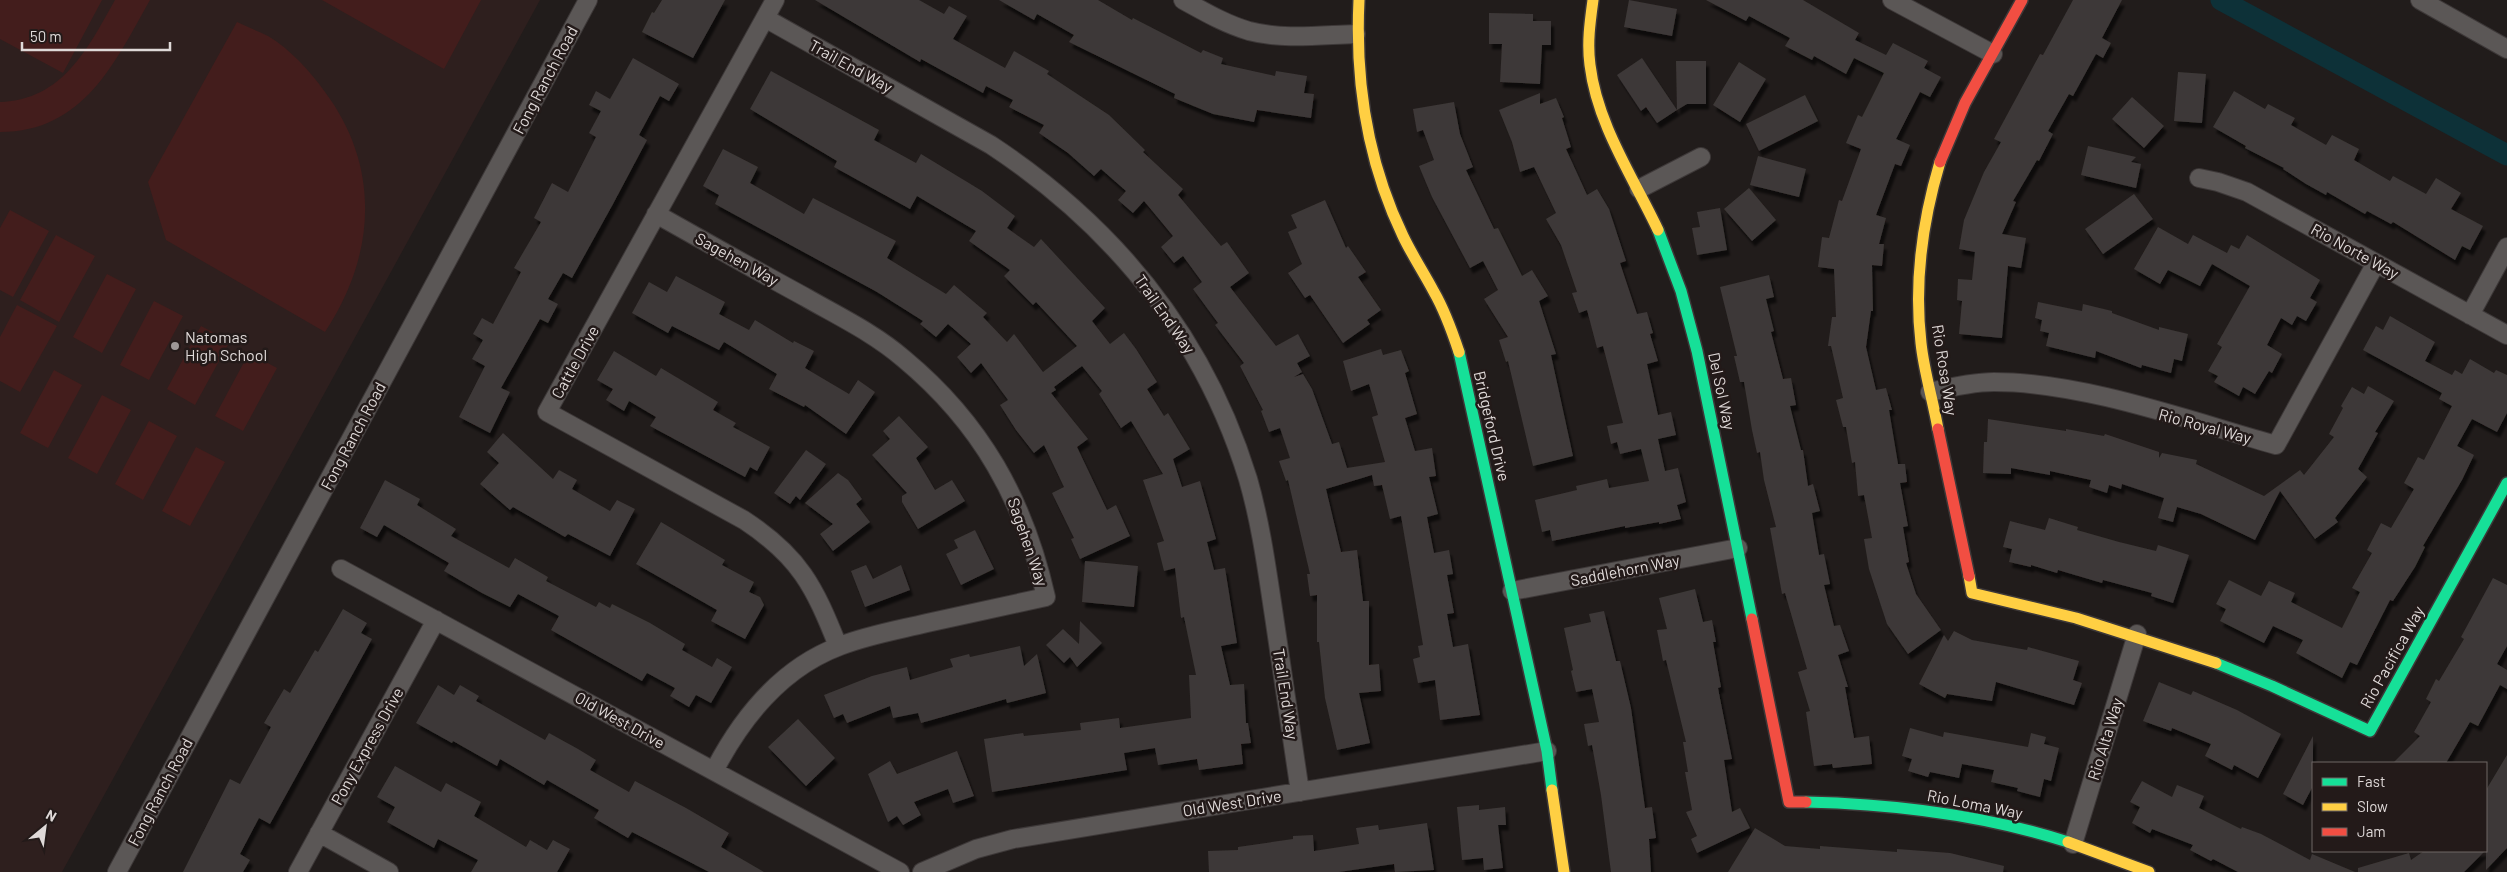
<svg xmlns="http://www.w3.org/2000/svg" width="2507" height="872" font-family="Barlow,sans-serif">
  <defs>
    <filter id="shadow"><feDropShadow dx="3" dy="5.5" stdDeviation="1" flood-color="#0009"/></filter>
  </defs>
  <rect width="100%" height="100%" fill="#211c1b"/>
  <path fill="#2e1f1e" d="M0 0H540L62 872H0Z"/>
  <path fill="#431d1c" d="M0 0H102L63 73 0 39Z
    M115 0H150C115 62 84 132 0 132V102C63 100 88 48 115 0Z
    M322 0H481L444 69Z
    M237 22C247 27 258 31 268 36 290 49 310 71 325 92 381 167 376 255 325 332L166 240 148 182Z
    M10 210 49 231 13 297 0 290V228Z
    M56 235 95 256 59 322 20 300Z
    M107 274 136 289 102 353 73 337Z
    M154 301 183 316 149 380 120 365Z
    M17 305 57 326 20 392 0 381V337Z
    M201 326 230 341 195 405 167 389Z
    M249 353 277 368 243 431 215 416Z
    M54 370 82 385 48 448 20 433Z
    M102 395 131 410 97 474 68 458Z
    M149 421 177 436 143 500 115 484Z
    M196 447 225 462 190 526 162 511Z"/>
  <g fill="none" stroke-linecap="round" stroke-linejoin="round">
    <path stroke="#0d3138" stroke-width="21" d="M2221 0 2507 155"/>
  </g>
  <path fill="#3d3837" filter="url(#shadow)" d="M662 0H725L693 58 642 32 652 12 654 13Z
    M815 0H919L944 14 949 6 967 16 953 39 1005 68 1014 51 1049 71 1047 74 1109 115 1145 150 1143 152 1183 189 1178 195 1221 246 1227 242 1249 273 1230 287 1276 346 1298 334 1310 356 1297 363 1302 372 1294 377 1303 374 1312 389 1332 444 1339 442 1347 468 1385 462 1372 417 1378 415 1369 384 1351 391 1343 361 1381 349 1383 355 1401 350 1409 371 1405 373 1417 414 1405 418 1415 451 1432 448 1436 476 1429 477 1438 514 1427 517 1434 553 1449 550 1453 574 1447 575 1454 613 1447 614 1453 647 1468 644 1480 715 1440 720 1435 680 1418 683 1413 659 1420 657 1418 646 1423 645 1401 516 1390 519 1382 485 1374 486 1372 475 1326 489 1341 552 1357 550 1363 601H1369V665L1379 664 1381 691 1359 693 1370 743 1337 750 1325 698 1319 642H1317V595L1310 596 1307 574H1310L1288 480 1286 481 1279 461 1290 458 1280 428 1269 432 1261 411 1263 410 1240 366 1244 363 1215 325 1218 323 1193 289 1202 282 1183 256 1174 263 1161 247 1173 236 1144 201 1133 213 1118 200 1126 191 1101 169 1094 176 1068 153 1039 133 1044 125 1009 107 1013 100 986 86 983 93 921 59 920 62Z
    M999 0H1098L1132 20 1133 18 1201 53 1203 50 1223 58 1221 64 1275 76 1276 71 1307 76 1304 93 1314 94 1311 118 1257 110 1254 122 1213 114 1174 98 1175 94 1069 42 1074 35 1037 14 1034 20Z
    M1629 0 1677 9 1672 36 1624 27Z
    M1706 0H1803L1859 33 1855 40 1886 55 1893 43 1928 61 1924 68 1941 77 1930 97 1920 92 1896 139 1910 145 1901 166 1895 164 1876 215 1886 218 1879 244H1884L1882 266 1872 265 1873 311H1871L1866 347 1876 390 1886 388 1892 410H1889L1898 464H1905L1907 482 1900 483 1908 526 1903 527 1909 562 1906 563 1916 594 1941 630 1908 654 1887 624 1869 569 1864 539 1872 538 1864 495 1858 496 1855 462 1852 463 1846 427H1843L1836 400 1843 398 1831 346H1828L1832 317H1836L1834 269 1818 267 1822 237 1829 238 1839 200 1842 201 1861 149 1846 143 1858 115 1862 117 1884 73 1854 58 1846 74 1814 56 1812 60 1785 46 1790 38 1749 16 1746 21Z
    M2073 0H2122L2102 38 2111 43 2103 58 2096 54 2073 96 2069 94 2048 131 2053 134 2039 161 2037 160 2013 201 2016 202 2002 234 2026 238 2021 268 2008 266 2002 338 1959 334 1962 301 1957 300 1958 279 1972 280 1975 252 1959 249 1964 220 1984 172 2001 142 1994 139 2040 54 2043 55Z
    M1489 13 1533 14V21H1551V45H1542L1540 84 1500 82 1502 44H1489Z
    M633 58 679 84 669 101 660 96 639 135 647 140 613 204 572 278 563 273 548 299 558 304 548 323 540 319 501 388 510 392 490 433 459 417 485 366 472 359 483 340 473 334 482 318 493 324 521 272 514 268 541 222 534 218 552 183 568 192 596 137 589 133 601 111 589 105 596 91 610 99Z
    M1642 58 1677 110 1657 123 1646 107 1641 111 1617 75Z
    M1676 61H1706V104H1687L1677 110Z
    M1739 62 1766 79 1740 122 1713 105Z
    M771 71 879 130 874 140 916 163 921 154 982 191 1015 216 1007 228 1034 247 1041 239 1105 308 1092 321 1110 344 1124 333 1136 349 1157 382 1147 389 1164 416 1168 413 1190 449 1173 459 1182 487 1200 481 1216 539 1207 542 1214 570 1225 568 1237 643 1221 646 1230 685 1244 684 1246 723H1248L1251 743 1241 744 1243 764 1199 770 1197 759 1158 765 1155 748 1124 753 1127 770 992 792 984 739 1023 733 1024 736 1081 730 1080 723 1119 718 1120 728 1191 718 1189 675H1196L1184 617 1181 618 1175 568 1164 571 1157 543 1164 541 1143 480 1163 474 1131 421 1121 428 1099 394 1102 391 1082 366 1054 387 1056 390 1051 393 1088 439 1077 447 1107 510 1116 505 1130 536 1080 559 1071 539 1074 538 1052 493 1064 487 1044 445 1034 453 1016 430 1000 405 1008 400 981 363 971 373 957 357 971 344 948 324 936 337 920 324 923 321 877 292 715 204 719 195 703 186 723 149 758 167 750 183 804 214 813 198 896 241 887 258 946 294 954 285 987 313 983 317 1007 342 1014 334 1043 372 1077 346 1036 302 1033 305 1004 276 1010 270 969 241 976 231 917 196 910 209 834 167 837 161 750 109Z
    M2178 72 2206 74 2202 123 2174 121Z
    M2234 91 2265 109 2268 104 2295 118 2291 125 2326 145 2332 135 2359 149 2354 160 2390 181 2393 176 2426 194 2436 178 2461 193 2451 209 2483 226 2470 250 2462 246 2455 260 2393 222 2391 224 2367 211 2365 214 2327 192 2326 195 2306 184 2283 169 2284 168 2245 148 2246 146 2213 127Z
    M1540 93V104L1556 98 1564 117 1562 118 1571 147 1566 149 1587 195 1597 189 1609 209 1626 261 1620 263 1637 314 1647 312 1653 333 1650 334 1658 361 1647 364 1658 415 1671 412 1676 435 1658 439 1665 471 1678 468 1686 502 1677 505 1681 519 1659 524V522L1625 528V526L1552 541 1550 530 1542 532 1535 500 1577 490 1576 486 1607 479 1609 488 1649 481 1641 449 1620 454 1617 442 1611 444 1607 426 1623 423 1603 346 1597 348 1587 310 1579 313 1572 293 1577 292 1561 245 1546 219 1556 213 1534 167 1520 172 1512 142 1499 110Z
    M1805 95 1818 121 1759 151 1746 124Z
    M2132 97 2164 126 2144 148 2112 119Z
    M1454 102 1460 134 1473 167 1466 170 1494 229 1498 228 1522 276 1532 270 1548 296 1539 301 1556 354 1551 355 1573 456 1533 466 1508 361 1506 362 1499 340 1508 337 1484 299 1498 290 1483 261 1470 268 1432 197 1419 166 1434 160 1423 130 1417 132 1413 109Z
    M2088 146 2136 157 2131 162 2141 164 2136 188 2081 175Z
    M1758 156 1806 169 1799 197 1750 185Z
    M1749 188 1776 220 1752 241 1724 209Z
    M2134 194 2153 219 2103 254 2085 229Z
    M1325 200 1346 248 1348 246 1366 272 1358 277 1381 310 1367 320 1370 324 1343 343 1310 295 1305 298 1288 273 1302 264 1288 232 1297 228 1291 215Z
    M1720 208 1727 250 1697 255 1692 228 1700 227 1697 212Z
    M2158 227 2188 244 2193 235 2227 253 2231 245 2239 249 2247 235 2320 280 2310 298 2317 302 2306 321 2297 316 2292 325 2281 318 2267 345 2282 354 2272 373 2269 371 2255 394 2243 387 2239 396 2214 382 2218 376 2208 371 2222 347 2217 344 2250 286 2212 264 2200 286 2168 270 2160 284 2134 269Z
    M1769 275 1774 297 1766 299 1774 331 1771 332 1783 379 1791 378 1796 405 1790 406 1801 450H1803L1808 486 1813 484 1820 511 1812 513 1819 555 1824 554 1830 584 1824 585 1834 626 1840 625 1849 651 1838 655 1848 687H1845L1854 738 1869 736 1872 764 1833 768 1832 764 1814 766 1806 712 1810 711 1798 672 1807 669 1785 593 1782 594 1770 528 1776 527 1764 480 1760 452 1757 453 1752 430 1744 382H1740L1734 356H1737L1720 287Z
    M676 276 725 302 719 314 749 330 755 320 793 343 794 341 814 351 805 368 849 394 858 380 875 392 846 434 805 405 804 407 769 389 777 374 724 342 719 350 672 326 668 333 632 313 649 282 667 292Z
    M2038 302 2082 311 2083 304 2112 311V313L2159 330V327L2188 334 2182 361 2174 359 2171 373 2142 365 2141 368 2096 351 2095 358 2046 346 2049 333 2040 331 2042 320 2035 318Z
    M2390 316 2435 342 2425 361 2452 375 2455 370 2462 374 2470 359 2494 373 2496 370 2507 375V413L2497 432 2472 419 2457 446 2474 455 2462 480 2423 546 2425 547 2415 567 2393 601 2390 600 2357 665 2350 662 2342 678 2296 653 2303 640 2273 626 2264 643 2220 621 2226 609 2216 604 2229 580 2261 596 2269 581 2295 593 2291 602 2342 628 2360 592 2352 588 2372 553 2367 550 2381 523 2391 528 2414 489 2404 483 2418 457 2424 460 2452 406 2439 399 2442 393 2363 350 2376 326 2383 330Z
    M614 351 656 376 661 368 718 402 713 410 736 423 733 427 770 447 757 471 750 467 745 477 650 426 656 417 629 401 624 411 606 400 613 389 597 380Z
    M2368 386 2394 401 2375 432 2378 433 2358 469 2367 477 2335 518 2338 522 2315 539 2280 491 2255 540 2201 514 2177 507 2173 522 2158 518 2164 498 2122 484 2121 489 2109 485 2107 493 2089 487 2091 480 2050 471V475L2011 468V474L1983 473 1984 442H1987L1988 419 2066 431V429L2104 436 2105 434 2159 452V458L2162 453 2197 460 2196 464 2264 496 2300 470 2304 475 2334 437 2329 434 2343 408 2341 406 2352 387 2364 394Z
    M899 416 928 447 916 458 935 490 952 480 965 501 918 529 902 502V496L907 493 872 455 890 439 883 431Z
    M503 433 553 479 559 470 577 480 572 489 610 511 617 500 635 509 610 556 568 534 565 537 513 507 510 510 480 484 499 463 487 452Z
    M806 450 826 464 800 500 796 496 790 504 774 493Z
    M838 473 848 480 862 499 856 504 870 522 833 551 820 534 833 524 805 503Z
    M385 480 420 499 417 505 456 529 451 536 509 568 515 558 548 577 546 581 596 607 599 602 610 608 612 604 650 623 685 644 682 650 712 667 717 658 732 667 711 703 696 695 689 707 670 696 675 688 647 673 642 681 551 630 559 616 518 594 510 607 482 593 444 571 449 563 384 525 377 537 360 528Z
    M2049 518 2078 527 2077 530 2119 542 2156 551 2158 545 2189 555 2173 603 2151 596 2152 593 2103 580 2102 583 2058 570 2057 573 2031 565V567L2009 562 2012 549 2003 547 2010 521 2045 530Z
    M661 522 725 560 722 565 754 582 749 592 760 597 764 605 745 639 711 621 717 610 636 564Z
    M975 530 994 569 961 585 946 554 958 548 954 540Z
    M1085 561 1138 566 1134 607 1082 602Z
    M866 565 873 579 901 565 910 590 865 607 851 571Z
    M2493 578 2507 585V646L2497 664 2507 670V689L2500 685 2478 726 2470 722 2446 763H2393L2420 736 2414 732 2431 702 2426 699 2436 679 2439 681 2464 639 2461 637Z
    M1695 589 1703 622 1712 620 1716 642H1713L1721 687 1718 688 1732 759 1724 760 1732 812 1740 808 1750 828 1697 853 1691 839 1697 836 1686 812 1692 810 1685 772H1688L1683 742H1686L1666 660 1663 661 1657 630 1667 629 1659 598Z
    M343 609 367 623 361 633 372 639 270 824 259 818 240 854 250 860 243 872H183L230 779 240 784 271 727 264 723 284 689 290 693 315 650 318 652Z
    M1604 611 1616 661H1620L1631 708 1645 808 1652 807 1656 838 1649 839 1651 872H1611L1601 795 1592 745 1588 746 1584 724 1599 722 1592 689 1576 692 1571 671 1573 670 1564 628 1591 622 1589 614Z
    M1080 621 1102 643 1077 667 1070 657 1064 663 1046 645 1063 629 1079 644Z
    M1954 631 1972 640 2027 650 2028 647 2079 661 2073 680 2082 683 2074 705 1996 682 1992 701 1947 694 1945 698 1919 684 1944 635 1948 641Z
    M1020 646 1024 666 1037 654 1046 693 1007 703 1006 699 921 723 918 713 893 718 890 706 847 723 843 714 834 718 824 695 872 676 907 667 910 680 953 667 950 659 969 654 970 657Z
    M2159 682 2191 695 2193 691 2237 710 2281 734 2258 778 2234 765 2232 770 2205 756 2211 744 2172 728 2171 731 2143 721Z
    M438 685 454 695 460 685 479 696 476 701 545 740 549 733 578 749 596 760 590 770 629 792 635 781 686 808 729 833 721 847 764 872H709L632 832 628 838 594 818 599 810 547 780 544 785 500 759 497 766 453 741 452 743 416 723Z
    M798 719 835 758 806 786 768 747Z
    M1910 728 1943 737 1944 732 2028 747 2031 733 2046 737 2044 744 2059 748 2051 781 2044 779 2040 797 2017 791 2018 788 1991 782 1994 770 1962 764 1959 778 1930 772 1928 777 1908 771 1912 759 1902 756Z
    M2313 736V786L2303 805 2283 794Z
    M957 751 974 796 953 803 948 789 914 802 921 815 903 825 897 816 888 822 868 774 890 761 897 774Z
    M2507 755V848L2486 870V790Z
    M395 766 441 792 446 783 481 802 474 816 526 847 530 840 547 850 553 840 570 849 557 872H471L478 860 438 839 434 848 387 822 395 807 377 797Z
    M2142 781 2172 797 2177 785 2204 796 2199 808 2241 829 2242 827 2261 834 2310 860 2312 854 2355 872H2238L2213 859 2211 861 2190 850 2193 845 2152 829 2150 833 2132 823 2140 807 2130 802Z
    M1479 805V810L1505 807 1506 825H1498L1503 868 1484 870 1483 858 1462 860 1457 807Z
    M1427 823 1434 870 1395 872 1394 864 1339 872H1209L1208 851 1238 850V847L1293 839V836L1313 835 1314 851 1359 844 1356 828 1378 825 1379 830Z
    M1755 828 1785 846 1820 849V846L1897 852V849L1950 853 2004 866 2003 872H1728Z
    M2424 851H2485L2464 872H2358V868L2409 853 2411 860Z"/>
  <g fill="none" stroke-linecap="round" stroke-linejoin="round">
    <defs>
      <path id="street" d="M775 0 547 412 744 520C800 557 814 586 838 646
        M1183 0C1205 12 1225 24 1249 31 1283 40 1321 35 1356 34
        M1892 0 1993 54
        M2420 0 2507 49
        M765 18 991 145C1115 227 1204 336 1248 479 1261 524 1267 570 1274 616 1283 675 1291 733 1300 792
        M2199 178 2218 182 2247 192 2507 335
        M1639 189 1701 157
        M656 214C706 242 755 270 805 297 838 316 874 333 904 359 981 423 1024 500 1046 597 1006 606 967 614 927 623 898 630 868 635 840 646 781 668 742 717 714 771
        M2470 315 2507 247
        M1930 392C1951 387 1973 382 1994 382 2083 382 2190 421 2276 445L2376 263
        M341 569 900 872
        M1512 591 1738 548
        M319 833 389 872
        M2073 844 2137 634
        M117 872 588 0
        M298 872 436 620
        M922 872 976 849 1013 839 1547 751"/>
      <path id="fast" d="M1658 230 1681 291 1697 351 1752 619
        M1459 352 1547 751 1552 790
        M2216 663 2272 686 2370 731 2507 483
        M1806 802C1894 804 1984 815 2068 842"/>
      <path id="slow" d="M1359 0C1355 82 1367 161 1403 236 1412 255 1424 273 1434 292 1445 311 1452 331 1459 352
        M1593 0C1590 22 1587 43 1590 65 1597 124 1633 177 1658 230
        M1938 429C1933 400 1924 372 1921 343 1914 283 1923 219 1940 162
        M1969 576 1972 593 2076 618 2216 663
        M1552 790 1564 872
        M2068 842 2149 872"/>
      <path id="jam" d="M1940 162 1965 103 2022 0
        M1938 429 1969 576
        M1752 619 1789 802H1806"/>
    </defs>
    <use href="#street" stroke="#3d3838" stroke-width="20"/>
    <use href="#fast" stroke="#3d3838" stroke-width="14"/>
    <use href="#slow" stroke="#3d3838" stroke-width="14"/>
    <use href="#jam" stroke="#3d3838" stroke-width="14"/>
    <use href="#street" stroke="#5b5756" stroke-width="18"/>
    <use href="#fast" stroke="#16e098" stroke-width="11"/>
    <use href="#slow" stroke="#ffcf43" stroke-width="11"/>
    <use href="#jam" stroke="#f24e42" stroke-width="11"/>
  </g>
  <circle fill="#9c9796" stroke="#231a19" stroke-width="2" cx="175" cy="346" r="5"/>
  <g text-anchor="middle" stroke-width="5" stroke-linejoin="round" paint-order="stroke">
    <g font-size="16" fill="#dfd9d8" stroke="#231a19">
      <text transform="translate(851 66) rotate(29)" y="6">Trail End Way</text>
      <text transform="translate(545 80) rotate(-62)" y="6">Fong Ranch Road</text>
      <text transform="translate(2355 251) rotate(29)" y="6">Rio Norte Way</text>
      <text transform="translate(737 259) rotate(29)" y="6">Sagehen Way</text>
      <text transform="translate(1165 314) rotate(55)" y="6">Trail End Way</text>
      <text transform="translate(575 362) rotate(-61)" y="6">Cattle Drive</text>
      <text transform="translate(1945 370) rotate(81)" y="6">Rio Rosa Way</text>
      <text transform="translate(1722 391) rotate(78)" y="6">Del Sol Way</text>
      <text transform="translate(1492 426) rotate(77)" y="6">Bridgeford Drive</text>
      <text transform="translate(2205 426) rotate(15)" y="6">Rio Royal Way</text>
      <text transform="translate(353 436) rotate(-62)" y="6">Fong Ranch Road</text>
      <text transform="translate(1028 542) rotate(71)" y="6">Sagehen Way</text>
      <text transform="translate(1625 570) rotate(-11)" y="6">Saddlehorn Way</text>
      <text transform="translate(2392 657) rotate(-61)" y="6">Rio Pacifica Way</text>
      <text transform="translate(1286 694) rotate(81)" y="6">Trail End Way</text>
      <text transform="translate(620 720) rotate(29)" y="6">Old West Drive</text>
      <text transform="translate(2105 739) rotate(-73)" y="6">Rio Alta Way</text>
      <text transform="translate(367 746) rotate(-61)" y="6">Pony Express Drive</text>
      <text transform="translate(160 792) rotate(-62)" y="6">Fong Ranch Road</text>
      <text transform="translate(1232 803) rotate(-9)" y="6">Old West Drive</text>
      <text transform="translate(1975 804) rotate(11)" y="6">Rio Loma Way</text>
    </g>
    <g font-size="16" fill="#dfd9d8" stroke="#231a19" text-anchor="start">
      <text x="185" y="343">Natomas<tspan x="185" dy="18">High School</tspan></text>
    </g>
  </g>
  <rect x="2312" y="762" width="175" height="90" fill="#231a19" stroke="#6e6665"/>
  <rect x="2322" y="778" width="25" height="8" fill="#16e098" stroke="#6e6665"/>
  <text x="2357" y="787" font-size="15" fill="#dfd9d8">Fast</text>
  <rect x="2322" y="803" width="25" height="8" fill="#ffcf43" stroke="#6e6665"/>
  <text x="2357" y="812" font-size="15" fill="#dfd9d8">Slow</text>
  <rect x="2322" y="828" width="25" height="8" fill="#f24e42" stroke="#6e6665"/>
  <text x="2357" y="837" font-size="15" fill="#dfd9d8">Jam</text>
  <g transform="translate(45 827) rotate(29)" stroke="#231a19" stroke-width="4" paint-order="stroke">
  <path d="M0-4L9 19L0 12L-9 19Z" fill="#dfd9d8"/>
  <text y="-8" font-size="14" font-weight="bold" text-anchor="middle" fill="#dfd9d8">N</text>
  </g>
  <path d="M22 42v8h148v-8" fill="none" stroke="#dfd9d8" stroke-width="2.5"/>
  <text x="30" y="42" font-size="15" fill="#dfd9d8" stroke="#231a19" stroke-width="4" paint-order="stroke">50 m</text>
</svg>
